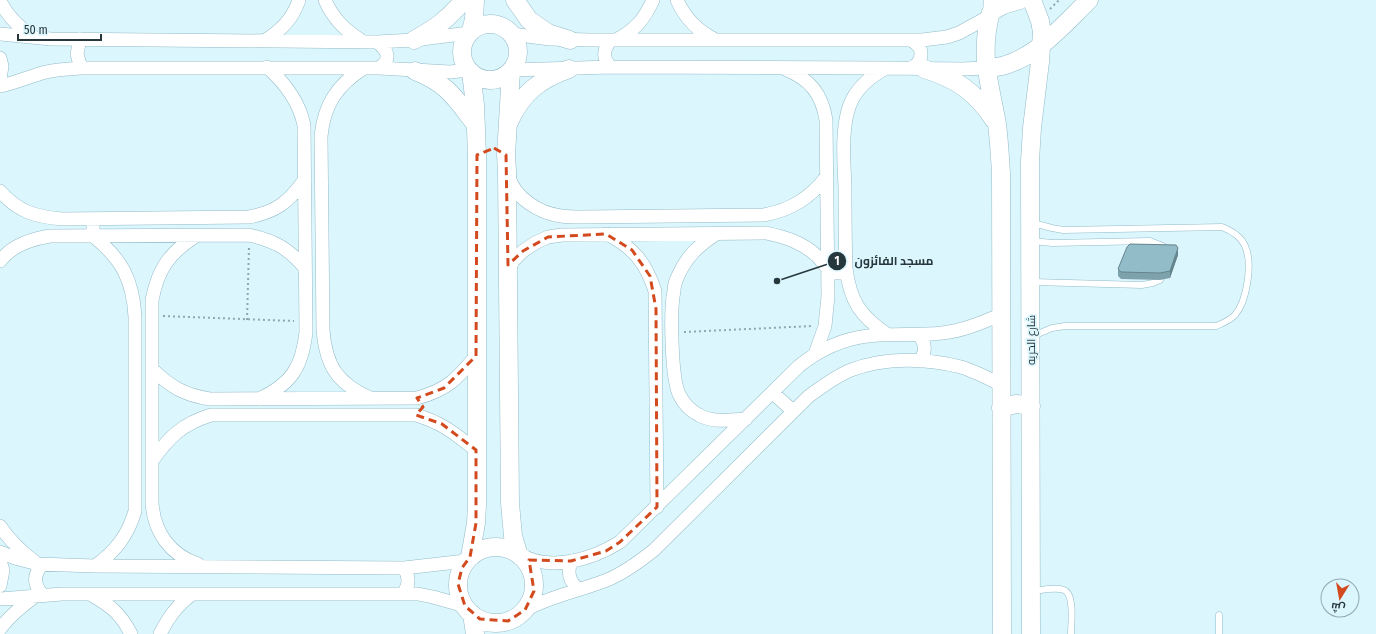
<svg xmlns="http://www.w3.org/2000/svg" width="1376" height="634" font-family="'Fira Sans Condensed',Cairo,sans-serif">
  <rect width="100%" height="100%" fill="#dcf6fe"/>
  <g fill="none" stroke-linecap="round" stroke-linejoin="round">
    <defs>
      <path id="lane" d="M1033 241 1052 243 1150 241 1163 246 1166 251
        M1033 282 1142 285 1153 283 1160 280
        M1033 336 1052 328 1065 326H1216C1223 323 1229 321 1235 315 1247 301 1253 263 1245 246 1241 236 1232 231 1222 227L1063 230 1052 228 1033 223
        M1033 591C1042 590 1055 587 1064 590 1075 594 1071 624 1071 634
        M1219 634V615"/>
      <path id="street" d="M325 0C333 19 345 30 362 41
        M677 0C685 18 696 30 714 39
        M0 1C8 17 18 27 33 36
        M0 34 51 39 377 42 414 40 469 33
        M512 34 550 39 590 40H922L947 37 959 33 990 16V0
        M80 39 77 54 81 68
        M616 40C635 30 644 20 653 0
        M910 40C925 46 924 62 911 68
        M264 41C281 31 293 19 299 0
        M377 42C388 51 392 58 379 68
        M0 58 2 66 0 79
        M611 67C602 59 603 49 611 40
        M364 68C337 85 324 105 321 136L323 330C326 366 337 383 370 398
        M886 68C872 76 861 84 853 98 840 121 844 162 845 188 845 215 845 241 846 268 850 301 860 316 888 335
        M785 69C810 79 822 94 826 120L828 296 825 326 815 354
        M511 70 611 67 886 68 962 69 986 68
        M0 86C16 83 30 76 46 72 58 69 70 69 81 68H379L450 72 469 70
        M509 177C515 198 539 213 561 216 568 217 576 217 583 217L764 215C791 210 810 198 827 176
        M0 191C18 212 36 217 63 219L249 217C276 212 289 202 305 179
        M93 219V236C122 259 133 280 135 317V511C128 535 116 551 95 566
        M607 234C634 248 646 263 655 291L657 507
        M716 234C699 245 686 257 678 276 676 280 674 286 674 291 670 309 671 381 680 396 684 404 691 411 699 415 713 423 731 420 746 419
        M196 236C169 253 158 269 152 300V503C154 532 170 555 198 564
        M0 261C12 245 31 239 50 236L249 235C275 241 288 248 305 268
        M508 272 513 261 523 251 535 243 548 237 562 235 766 233C785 237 802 242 817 256 822 261 826 268 832 273H840L846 268
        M919 335C926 344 926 352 920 361
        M152 369C171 387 184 395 210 399L417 398C447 390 457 379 476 356
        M773 393 793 411
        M259 399C291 384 302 368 306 332L304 125C299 101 285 83 267 67
        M152 461C169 437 182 424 211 415H416C443 423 455 434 476 450
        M0 526C9 540 22 552 35 562
        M0 552 15 558 38 564 95 566 404 568 466 561
        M519 554C550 572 591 560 620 542L799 366C819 350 842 339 868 336 893 333 917 336 942 333 962 331 981 323 1000 315
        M0 561 3 570 0 586
        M571 561C567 573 569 581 578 589
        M90 594C110 605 121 614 131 634
        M403 594C409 585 410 578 404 568
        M43 595C33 585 33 574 43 564
        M0 599 62 594H418L433 597 465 606
        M525 610C551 596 579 591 607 580 624 573 639 562 654 550L809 396C823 386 836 376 851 370 885 357 926 358 961 367 974 371 988 378 1000 384
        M0 629C10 615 23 605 37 595
        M160 634C169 616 177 606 192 594"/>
      <path id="secondary" d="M515 0 529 20 548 33 570 40
        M462 52a28 28 0 1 1 56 0a28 28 0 1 1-56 0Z
        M471 31 474 19 475 0
        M414 40C436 28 448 19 464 0
        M986 68C1028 68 1061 27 1089 0
        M924 69C955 78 976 92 994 120
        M415 71C448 84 455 98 476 125
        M511 71 506 155 507 171 510 503 513 536 518 553
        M509 122C522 93 540 79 569 69
        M1001 408 1016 404 1031 406
        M458 585a38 38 0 1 1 76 0a38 38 0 1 1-76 0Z
        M470 557 476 523 477 505V155L475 105 471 72
        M472 614 475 634
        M1002 634 1001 173C1000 156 999 140 997 124 990 84 979 54 991 12L1003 5 1020 0
        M1031 634 1030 161 1032 128 1040 62 1042 32 1040 21 1032 0"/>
    </defs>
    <use href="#lane" stroke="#91bbc7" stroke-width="7"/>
    <use href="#street" stroke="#91bbc7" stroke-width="14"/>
    <use href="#secondary" stroke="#91bbc7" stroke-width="19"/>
    <path stroke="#91a7ae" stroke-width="2" stroke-dasharray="2 3" stroke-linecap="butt" d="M1050 9 1059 0
      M163 316 294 321
      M247 320 249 247
      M684 332 813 326"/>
    <use href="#lane" stroke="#fff" stroke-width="6"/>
    <use href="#street" stroke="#fff" stroke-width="13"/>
    <use href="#secondary" stroke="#fff" stroke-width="18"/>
  </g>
  <path fill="#7ea2ac" d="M1178 255 1170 278 1160 280 1121 279 1118 276V269Z"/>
  <path fill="#66848c" d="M1178 248V255L1170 278V271Z"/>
  <path fill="#92bcc8" stroke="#66848c" d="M1130 244 1176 245 1178 248 1170 271 1160 273 1121 272 1118 269 1127 247Z"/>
  <path fill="none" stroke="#d24a1e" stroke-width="3" stroke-dasharray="8 5" stroke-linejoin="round" d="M494 148 506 155 508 265 523 251 548 237 606 234 632 250 650 276 656 309 657 507 620 542 606 551 571 561 529 560 534 591 525 610 508 621 480 619 465 606 458 584 462 568 470 557 476 523V450L442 424 416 415 423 407 417 398 444 388 476 356 477 155Z"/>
  <g text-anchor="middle" stroke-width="3.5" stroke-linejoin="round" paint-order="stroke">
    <g font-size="11" fill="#27383d" stroke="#dcf6fe">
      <text transform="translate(1031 340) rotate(-90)" y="4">شارع الحريه</text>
    </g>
  </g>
  <path fill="none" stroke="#27383d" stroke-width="1.5" d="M777 281L837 261"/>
  <g fill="#27383d" stroke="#dcf6fe" stroke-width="1.5">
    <circle cx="777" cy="281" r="4"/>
    <circle cx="837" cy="261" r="10"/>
  </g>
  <g font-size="12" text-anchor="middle" font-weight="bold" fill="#fff">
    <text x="837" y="265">1</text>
  </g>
  <g font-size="12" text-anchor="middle" font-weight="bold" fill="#27383d" stroke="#dcf6fe" stroke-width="3.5" stroke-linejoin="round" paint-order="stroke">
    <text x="894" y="265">مسجد الفائزون</text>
  </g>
  <g transform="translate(1340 598) rotate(191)"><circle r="19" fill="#dcf6fe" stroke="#94aab1"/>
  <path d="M0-3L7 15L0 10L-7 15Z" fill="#d24a1e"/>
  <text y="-6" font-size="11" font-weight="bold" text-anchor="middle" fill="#27383d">ش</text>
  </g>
  <path d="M18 34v6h83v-6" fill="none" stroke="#27383d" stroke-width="2"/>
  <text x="24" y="34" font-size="12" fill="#27383d" stroke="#dcf6fe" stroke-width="3" paint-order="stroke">50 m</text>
</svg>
